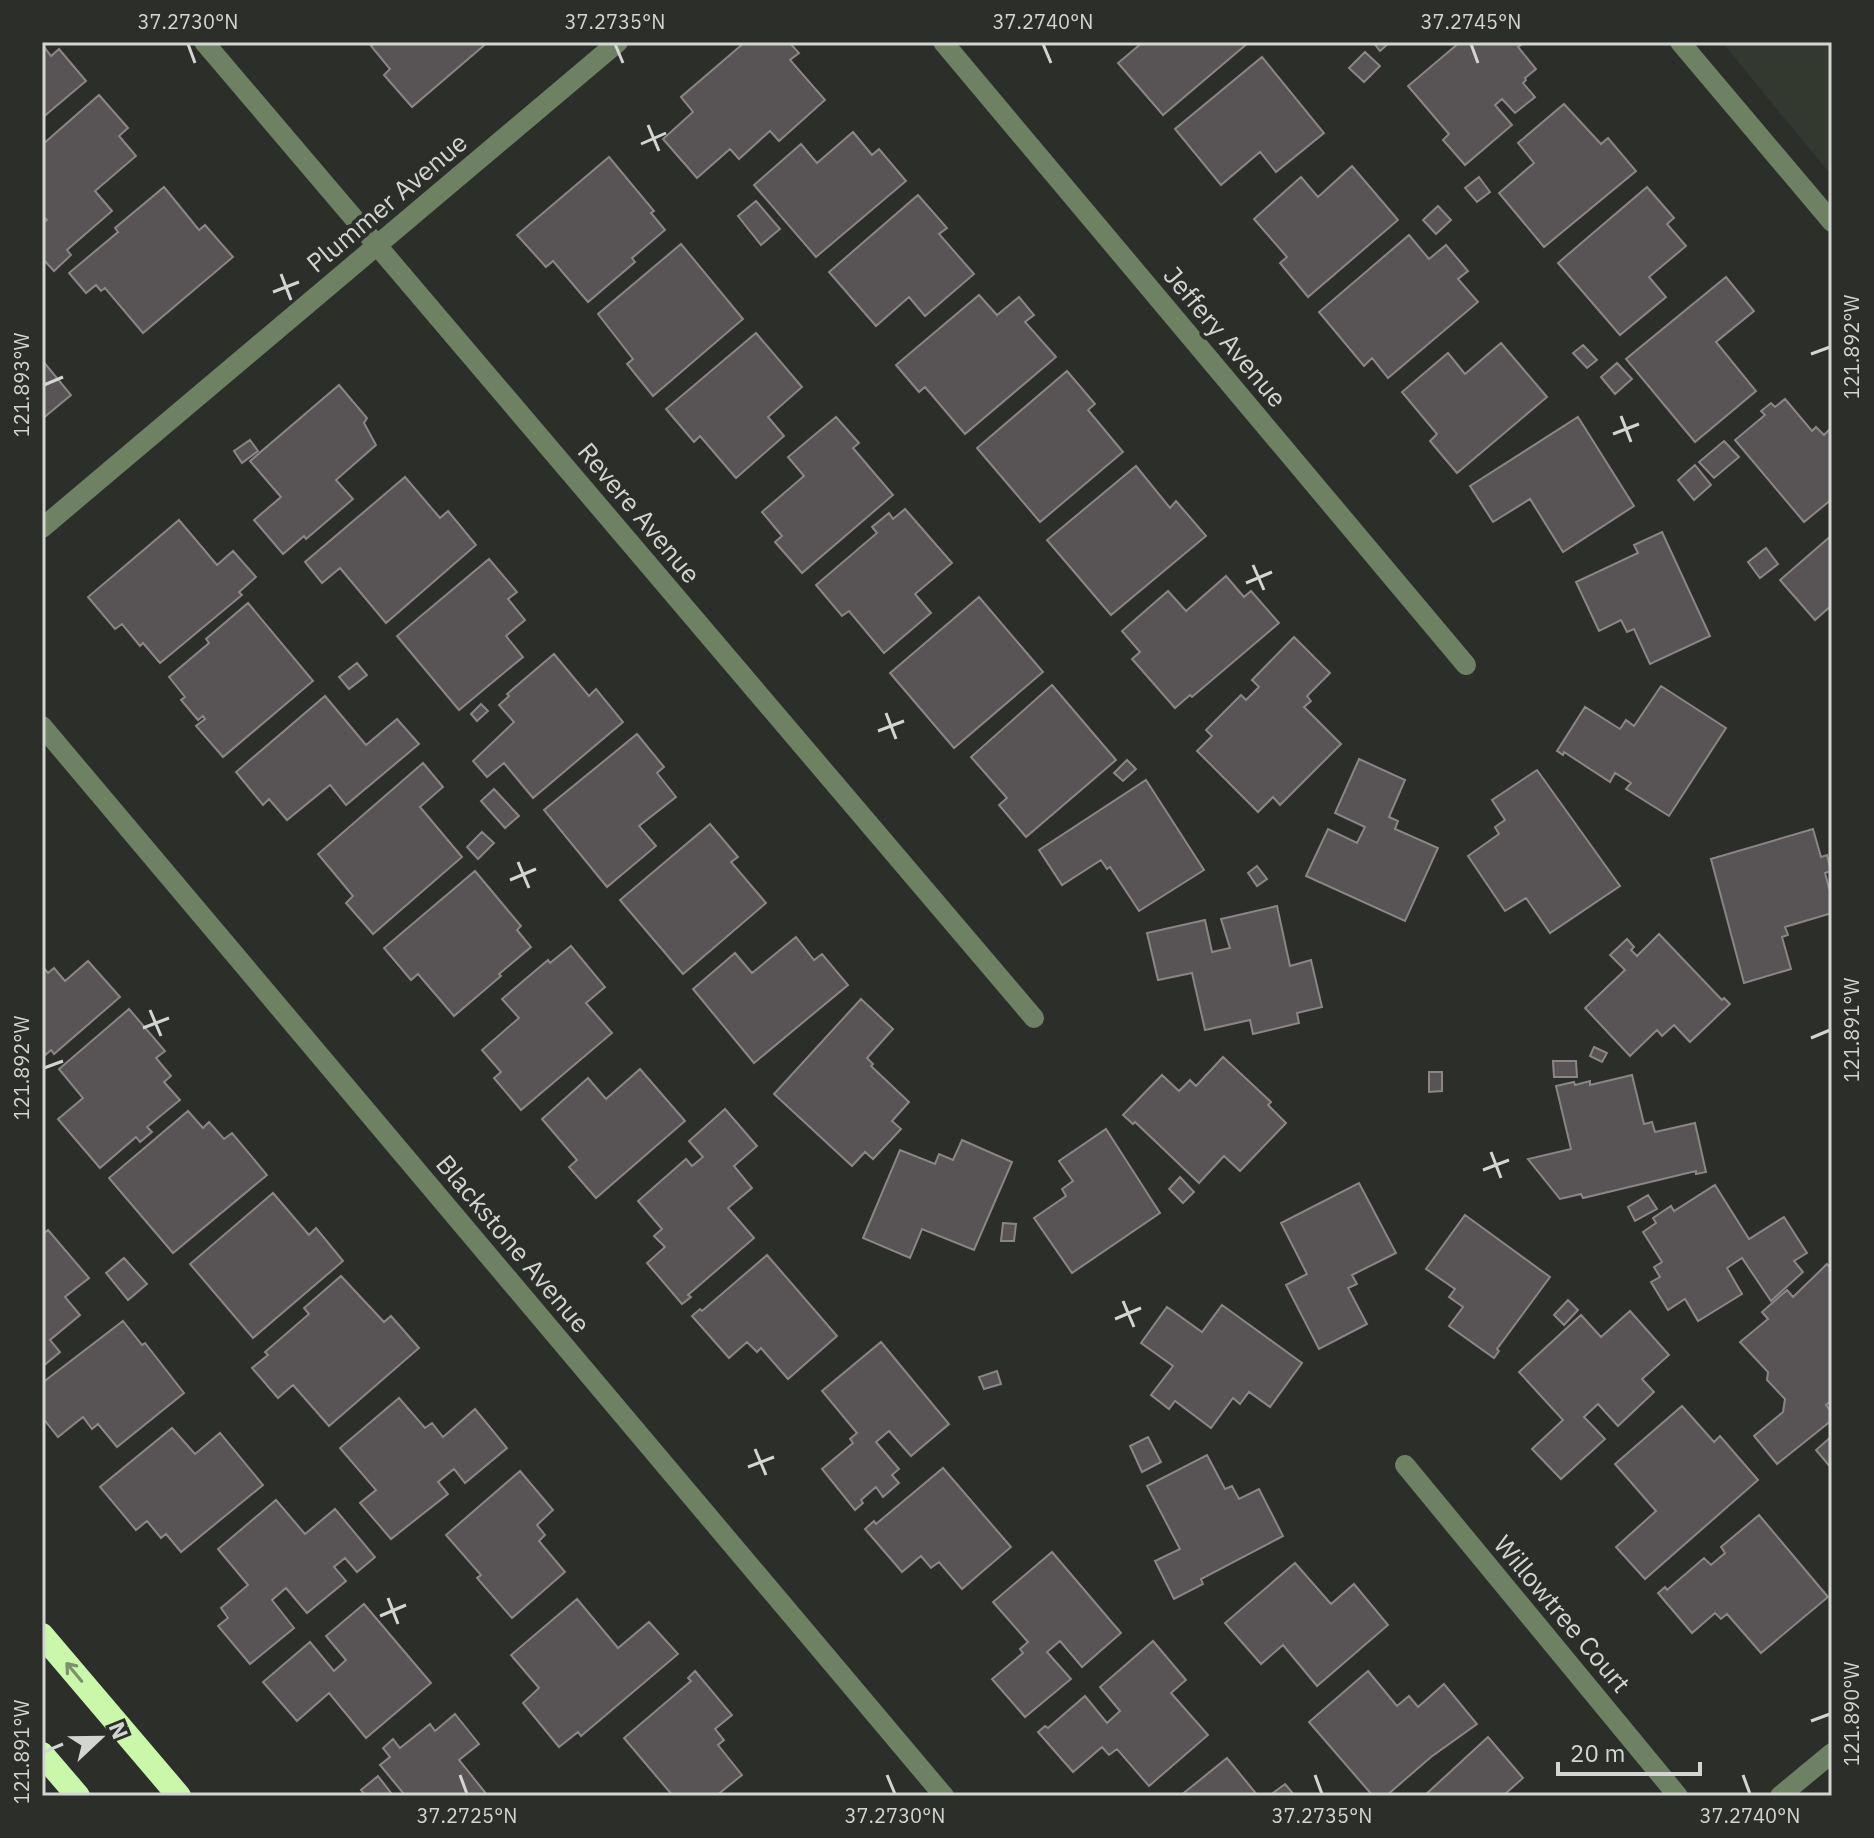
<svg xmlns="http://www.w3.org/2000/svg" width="1874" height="1838" font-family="'IBM Plex Sans',sans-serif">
  <rect width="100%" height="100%" fill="#2c2e2a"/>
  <path fill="#343930" d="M1722 42H1832V176Z"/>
  <path fill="#585355" stroke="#8b8587" stroke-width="2" d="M376 42H488L412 107 384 75 390 69 371 46Z
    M745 42H789L799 53 790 60 825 100 779 141 770 131 739 159 730 149 697 178 663 139 693 112 681 97Z
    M1143 42H1247L1248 43 1163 115 1118 63Z
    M1373 42H1390L1380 51Z
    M1460 42H1525L1518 47 1536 69 1525 78 1526 80 1523 83 1535 97 1515 113 1502 99 1495 105 1512 125 1465 165 1443 140 1449 134 1408 86Z
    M42 44 51 56 59 49 86 81 42 118Z
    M1365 52 1380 66 1364 82 1349 68Z
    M1262 57 1324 133 1276 172 1260 152 1221 185 1175 129Z
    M99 95 128 128 119 136 136 156 95 191 112 211 67 250 71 255 54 271 42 258V224L47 220 42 215V145Z
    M1564 104 1601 144 1608 138 1636 171 1544 247 1499 193 1534 163 1518 143Z
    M853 132 872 155 879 149 906 181 816 257 754 185 801 144 817 163Z
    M609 157 654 211 651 213 665 230 632 258 635 262 588 302 553 261 546 267 517 235Z
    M1352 166 1398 220 1308 297 1280 263 1287 257 1254 219 1301 177 1318 197Z
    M1479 177 1490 192 1477 202 1465 188Z
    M164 187 199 230 205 225 233 257 143 333 105 288 101 291 96 285 86 293 69 273 118 232 115 228Z
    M1647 187 1674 218 1667 224 1686 246 1649 277 1666 297 1620 335 1558 263Z
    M918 195 947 228 939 234 974 274 925 316 909 297 876 326 829 272Z
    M756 201 780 229 761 245 738 216Z
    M1438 206 1451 220 1436 234 1423 220Z
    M1409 235 1429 259 1446 245 1468 271 1458 279 1478 302 1388 378 1372 358 1364 366 1319 312Z
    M681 244 743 319 653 396 627 364 633 359 598 314Z
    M1726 277 1754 311 1716 342 1756 391 1695 442 1626 359Z
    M979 295 997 315 1019 297 1034 315 1025 322 1056 357 965 434 925 387 919 392 896 365Z
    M756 333 802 387 768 417 784 436 736 478 700 436 694 442 666 409Z
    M1501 343 1547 397 1457 473 1430 441 1437 434 1402 392 1448 353 1465 374Z
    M1583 345 1597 360 1587 368 1573 353Z
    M42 360 71 395 42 419Z
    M1617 363 1632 379 1615 394 1601 377Z
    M1067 371 1095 404 1088 410 1123 452 1040 522 977 448Z
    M339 385 367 418 364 423 376 445 336 480 353 499 306 539 304 536 283 554 254 520 281 497 250 461Z
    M1785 399 1812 431 1816 427 1824 435 1832 427V499L1804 522 1735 440 1765 415 1761 411 1771 403 1775 407Z
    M836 417 859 443 853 448 893 495 802 573 775 542 782 536 762 512 804 476 788 457Z
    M1578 417 1634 506 1563 552 1530 499 1493 522 1470 486Z
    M250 440 258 451 242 463 234 451Z
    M1724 441 1739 457 1714 478 1699 462Z
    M1695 465 1711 485 1694 500 1678 480Z
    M1136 466 1170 508 1176 501 1206 536 1111 615 1047 540Z
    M405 477 440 518 448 511 476 545 386 623 340 568 322 583 305 562Z
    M905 509 952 563 915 594 931 613 884 653 849 611 842 616 816 585 877 533 872 527 889 513 893 519Z
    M179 520 217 565 233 551 256 577 239 592 242 595 160 663 143 643 140 646 122 624 115 629 88 597Z
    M1662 532 1710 636 1650 664 1634 629 1627 632 1621 620 1599 631 1576 582 1638 553 1634 545Z
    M1832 535V605L1815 620 1780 580Z
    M1766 548 1778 564 1760 578 1748 562Z
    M489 559 517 592 508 599 525 620 506 636 523 657 459 710 397 636Z
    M1226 576 1244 597 1251 591 1279 623 1192 697 1190 695 1175 708 1132 659 1140 652 1122 631 1168 591 1186 611Z
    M979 597 1043 672 954 748 890 673Z
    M248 603 313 681 223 757 196 726 205 719 203 716 198 720 181 700 185 697 169 677 209 643 206 639Z
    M1294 637 1330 673 1307 696 1311 701 1304 707 1341 744 1280 805 1273 797 1258 812 1197 751 1212 736 1206 730 1241 695 1246 700 1259 687 1252 680Z
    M554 654 589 696 596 689 623 722 533 798 504 763 487 777 473 761 514 722 499 705 509 696 507 694Z
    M357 663 367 675 349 689 339 677Z
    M1052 685 1116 760 1026 837 999 805 1007 798 971 757Z
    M1661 686 1726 728 1669 816 1626 789 1631 783 1615 773 1610 782 1564 752 1563 755 1557 751 1585 707 1620 729 1626 720 1634 726Z
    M325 696 366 745 397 719 419 744 346 805 330 785 287 820 269 799 263 805 236 772Z
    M481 704 488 711 477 721 471 714Z
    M637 734 664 767 657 773 676 797 639 826 656 846 607 887 544 810Z
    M1359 759 1405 780 1389 817 1398 821 1395 829 1438 848 1405 921 1306 876 1328 829 1357 843 1365 827 1335 813Z
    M1127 760 1136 769 1123 781 1114 773Z
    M423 763 443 787 420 807 462 857 373 934 346 903 353 896 318 854Z
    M1537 770 1620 886 1550 933 1526 898 1505 911 1468 856 1499 834 1495 827 1505 820 1492 800Z
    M1146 780 1204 870 1139 911 1110 867 1107 869 1101 860 1062 885 1039 850Z
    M494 789 519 816 505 828 481 801Z
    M710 824 738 857 731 862 766 903 683 974 620 900Z
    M1813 829 1821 857 1827 855 1831 871 1825 873 1832 899V913L1785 927 1788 935 1782 937 1791 969 1744 983 1711 859Z
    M482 832 494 843 478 859 467 847Z
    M1257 866 1267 879 1257 886 1248 873Z
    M475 871 521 926 517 930 531 947 499 974 501 976 454 1016 418 974 411 980 384 948Z
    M1277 906 1290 966 1311 960 1322 1007 1297 1013 1299 1023 1253 1034 1250 1020 1205 1030 1192 973 1158 980 1147 933 1205 920 1212 952 1230 948 1221 919Z
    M1659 934 1722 1000 1724 998 1730 1004 1690 1042 1674 1025 1662 1036 1657 1030 1630 1056 1585 1008 1625 970 1610 955 1627 939 1634 947 1631 950 1637 956Z
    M796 937 814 960 822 954 848 985 754 1063 693 989 735 953 752 973Z
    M571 946 605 987 586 1003 612 1033 521 1110 494 1078 501 1072 482 1050 519 1018 502 999 548 960 550 963Z
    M88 961 120 997 54 1054 51 1050 42 1058V966L48 973 54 968 65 981Z
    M861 999 893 1029 867 1058 873 1064 871 1066 909 1102 892 1121 901 1129 873 1159 865 1152 852 1166 774 1094Z
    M129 1009 165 1051 156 1058 171 1076 164 1082 180 1100 147 1127 152 1132 140 1142 136 1137 100 1168 58 1119 83 1098 59 1069Z
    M1594 1047 1607 1053 1602 1062 1590 1056Z
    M1223 1057 1271 1102 1268 1105 1286 1123 1240 1171 1224 1156 1199 1183 1135 1122 1133 1124 1123 1115 1162 1075 1179 1091 1190 1080 1196 1086Z
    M1553 1061H1576L1577 1077H1554Z
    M640 1069 685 1121 596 1198 569 1167 577 1160 542 1119 588 1078 606 1099Z
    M1429 1072H1442V1091L1429 1092Z
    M1632 1075 1644 1124 1652 1122 1655 1132 1695 1123 1706 1172 1696 1174V1171L1583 1198 1581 1194 1560 1199 1528 1159 1571 1149 1556 1086 1574 1082 1575 1085 1590 1081V1085Z
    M725 1109 757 1146 734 1166 752 1188 728 1208 754 1238 688 1295 691 1297 682 1304 647 1263 665 1247 654 1236 662 1229 638 1201 686 1159 692 1166 703 1157 689 1141Z
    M188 1111 203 1128 209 1122 224 1139 232 1133 267 1175 173 1253 109 1178Z
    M1106 1129 1160 1213 1072 1273 1034 1218 1066 1196 1062 1189 1073 1181 1059 1161Z
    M962 1140 1012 1162 974 1250 922 1229 910 1258 863 1238 900 1150 935 1164 939 1154 953 1160Z
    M1180 1177 1194 1192 1183 1203 1169 1189Z
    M1359 1183 1396 1253 1352 1275 1357 1284 1348 1288 1367 1324 1319 1349 1286 1285 1307 1274 1281 1223Z
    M1715 1185 1749 1239 1784 1217 1807 1253 1794 1261 1803 1272 1771 1301 1742 1258 1727 1268 1742 1294 1698 1321 1685 1299 1668 1310 1651 1282 1660 1277 1654 1267 1662 1262 1643 1232 1656 1223 1653 1218 1671 1206 1674 1211Z
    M273 1193 309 1235 316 1228 343 1261 253 1338 190 1264Z
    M1648 1195 1657 1209 1635 1221 1628 1207Z
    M1465 1215 1550 1277 1497 1349 1499 1351 1494 1358 1449 1326 1463 1307 1449 1297 1455 1289 1426 1269Z
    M1003 1223 1016 1224 1014 1241H1001Z
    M48 1230 89 1278 65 1297 80 1315 50 1340 60 1352 42 1367V1235Z
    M767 1255 837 1336 788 1379 761 1348 757 1352 747 1342 729 1358 692 1316 700 1309 702 1311Z
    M124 1258 147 1284 128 1300 106 1273Z
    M1827 1264 1832 1269V1400L1826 1405 1832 1413V1420L1777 1464 1754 1436 1783 1412 1785 1399 1767 1380 1768 1372 1740 1342 1768 1319 1762 1312 1787 1290 1793 1297Z
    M341 1276 384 1322 391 1316 419 1348 329 1426 293 1385 278 1398 252 1368 268 1355 265 1352 309 1314 304 1308Z
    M1568 1300 1578 1310 1564 1325 1554 1315Z
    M1222 1305 1302 1363 1270 1407 1249 1392 1240 1404 1233 1398 1211 1428 1175 1401 1169 1409 1151 1395 1173 1366 1141 1343 1167 1307 1202 1332Z
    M1630 1311 1669 1355 1642 1379 1654 1392 1618 1426 1598 1404 1584 1417 1605 1439 1561 1479 1532 1449 1563 1420 1519 1372 1581 1315 1601 1337Z
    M123 1321 142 1345 145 1343 184 1393 117 1447 98 1424 92 1429 83 1417 58 1437 42 1417V1383Z
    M881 1342 949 1424 911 1456 889 1431 876 1442 899 1469 892 1475 899 1483 883 1497 876 1487 861 1500 863 1503 855 1510 822 1469 853 1443 850 1439 857 1433 822 1391Z
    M997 1371 1001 1384 984 1389 979 1377Z
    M399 1398 425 1428 432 1423 443 1437 475 1409 507 1448 465 1483 454 1469 438 1482 448 1494 391 1539 360 1503 376 1490 340 1448Z
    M1682 1406 1714 1442 1720 1436 1758 1480 1645 1579 1616 1547 1656 1511 1615 1464Z
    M172 1428 195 1454 220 1433 263 1485 181 1552 166 1534 161 1538 147 1521 136 1530 100 1487Z
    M1832 1436V1469L1816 1450Z
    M1148 1437 1161 1462 1142 1472 1130 1446Z
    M1207 1455 1225 1489 1232 1486 1239 1499 1259 1489 1283 1536 1201 1579 1203 1584 1174 1599 1155 1561 1180 1549 1147 1486Z
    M943 1468 1011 1547 962 1589 939 1562 931 1568 921 1556 902 1572 865 1529 874 1521 876 1524Z
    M520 1471 553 1510 537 1525 545 1535 539 1541 565 1572 512 1618 477 1578 481 1575 446 1535Z
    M276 1500 305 1534 335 1509 375 1557 357 1572 345 1558 334 1567 346 1581 307 1613 286 1588 272 1600 294 1628 250 1664 218 1626 228 1618 221 1608 248 1585 218 1549Z
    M1759 1515 1828 1597 1761 1653 1727 1614 1721 1619 1715 1613 1692 1633 1658 1593 1665 1587 1667 1590 1704 1558 1711 1565 1725 1553 1721 1547Z
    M1052 1552 1121 1633 1082 1667 1060 1641 1047 1652 1071 1679 1025 1717 992 1679 1023 1653 1020 1649 1028 1642 993 1602Z
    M1295 1563 1331 1604 1354 1584 1388 1625 1317 1686 1283 1645 1261 1664 1225 1623Z
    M577 1599 618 1648 649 1622 678 1654 581 1736 578 1732 559 1747 523 1703 539 1688 511 1655Z
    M364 1604 431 1683 366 1738 329 1693 297 1721 263 1682 310 1642 334 1671 346 1660 326 1636Z
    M1153 1641 1186 1680 1171 1693 1208 1735 1149 1786 1117 1749 1109 1755 1102 1747 1073 1772 1038 1732 1045 1726 1048 1728 1085 1696 1107 1723 1120 1711 1100 1687Z
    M695 1671 732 1715 715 1729 724 1740 718 1745 742 1775 716 1796H673L624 1738 691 1681 688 1678Z
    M1368 1671 1397 1706 1409 1696 1418 1707 1444 1684 1477 1724 1431 1757 1386 1796H1373L1309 1722Z
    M455 1714 479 1744 459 1760 488 1796H401L404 1794 380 1765 390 1757 383 1748 393 1739 400 1748 430 1724 435 1731Z
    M1488 1737 1523 1778 1505 1794 1507 1796H1424Z
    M1227 1758 1258 1796H1180Z
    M378 1776 391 1793 388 1796H366L361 1790Z
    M1285 1784 1295 1796H1269Z"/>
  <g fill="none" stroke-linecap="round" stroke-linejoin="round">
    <path stroke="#6f8163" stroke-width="20" d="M204 42 1034 1018
      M943 42 1466 665
      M1680 42 1832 222
      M42 528 618 42
      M42 726 944 1796
      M1405 1465 1678 1796
      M1780 1796 1832 1753"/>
    <path stroke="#caf7aa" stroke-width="24" d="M42 1635 179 1796
      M42 1754 78 1796"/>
  </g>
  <defs><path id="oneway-shaft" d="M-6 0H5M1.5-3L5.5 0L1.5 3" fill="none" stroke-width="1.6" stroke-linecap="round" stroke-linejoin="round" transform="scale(2)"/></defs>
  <use stroke="#7b926a" href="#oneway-shaft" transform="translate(74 1672) rotate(-130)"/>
  <path fill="none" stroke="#d3d5d2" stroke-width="3" d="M188 44 195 63M615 44 623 63M1043 44 1051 63M1471 44 1478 63M648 125 659 151M641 144 666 133M281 274 291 300M273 292 299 282M1811 354 1830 347M44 385 63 377M1621 416 1631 442M1613 434 1639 424M1253 565 1264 590M1246 583 1272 572M886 713 896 739M878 731 904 721M518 862 529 888M510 880 536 869M150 1010 161 1036M143 1028 169 1018M1811 1038 1830 1030M44 1068 63 1061M1491 1152 1501 1178M1483 1170 1509 1160M1123 1301 1134 1327M1115 1319 1141 1308M755 1449 766 1475M748 1467 774 1457M388 1598 398 1624M380 1616 406 1605M1811 1721 1830 1714M44 1752 63 1744M460 1775 467 1794M887 1775 895 1794M1315 1775 1322 1794M1743 1775 1750 1794"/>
  <g text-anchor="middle" stroke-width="8" stroke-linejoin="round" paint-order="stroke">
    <g font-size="26" fill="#d3d5d2" stroke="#2c2e2a">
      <text transform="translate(387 203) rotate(-40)" y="9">Plummer Avenue</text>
      <text transform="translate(1225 337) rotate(50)" y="9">Jeffery Avenue</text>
      <text transform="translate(639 513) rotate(50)" y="9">Revere Avenue</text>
      <text transform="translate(513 1244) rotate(50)" y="9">Blackstone Avenue</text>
      <text transform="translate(1562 1614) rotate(50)" y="9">Willowtree Court</text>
    </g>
  </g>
  <rect width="1874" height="1838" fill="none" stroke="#2c2e2a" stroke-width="88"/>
  <g transform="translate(100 1738) rotate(68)" stroke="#2c2e2a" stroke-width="6" paint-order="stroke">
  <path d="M0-6L14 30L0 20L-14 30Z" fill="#d3d5d2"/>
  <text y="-12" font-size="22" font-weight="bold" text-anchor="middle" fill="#d3d5d2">N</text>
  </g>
  <path d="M1558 1762v12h142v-12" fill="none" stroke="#d3d5d2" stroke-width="4"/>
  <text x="1570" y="1762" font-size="24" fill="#d3d5d2" stroke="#2c2e2a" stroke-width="6" paint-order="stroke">20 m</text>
  <rect x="44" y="44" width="1786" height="1750" fill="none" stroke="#d3d5d2" stroke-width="3"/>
  <g font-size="20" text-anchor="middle" fill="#d3d5d2">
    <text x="188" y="29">37.2730°N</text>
    <text x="615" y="29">37.2735°N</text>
    <text x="1043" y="29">37.2740°N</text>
    <text x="1471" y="29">37.2745°N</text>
    <text transform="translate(1852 347) rotate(-90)" y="7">121.892°W</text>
    <text transform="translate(22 385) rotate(-90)" y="7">121.893°W</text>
    <text transform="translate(1852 1030) rotate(-90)" y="7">121.891°W</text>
    <text transform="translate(22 1068) rotate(-90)" y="7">121.892°W</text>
    <text transform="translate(1852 1714) rotate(-90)" y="7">121.890°W</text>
    <text transform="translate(22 1752) rotate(-90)" y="7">121.891°W</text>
    <text x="467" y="1823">37.2725°N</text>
    <text x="895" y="1823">37.2730°N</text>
    <text x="1322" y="1823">37.2735°N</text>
    <text x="1750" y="1823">37.2740°N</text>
  </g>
</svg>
